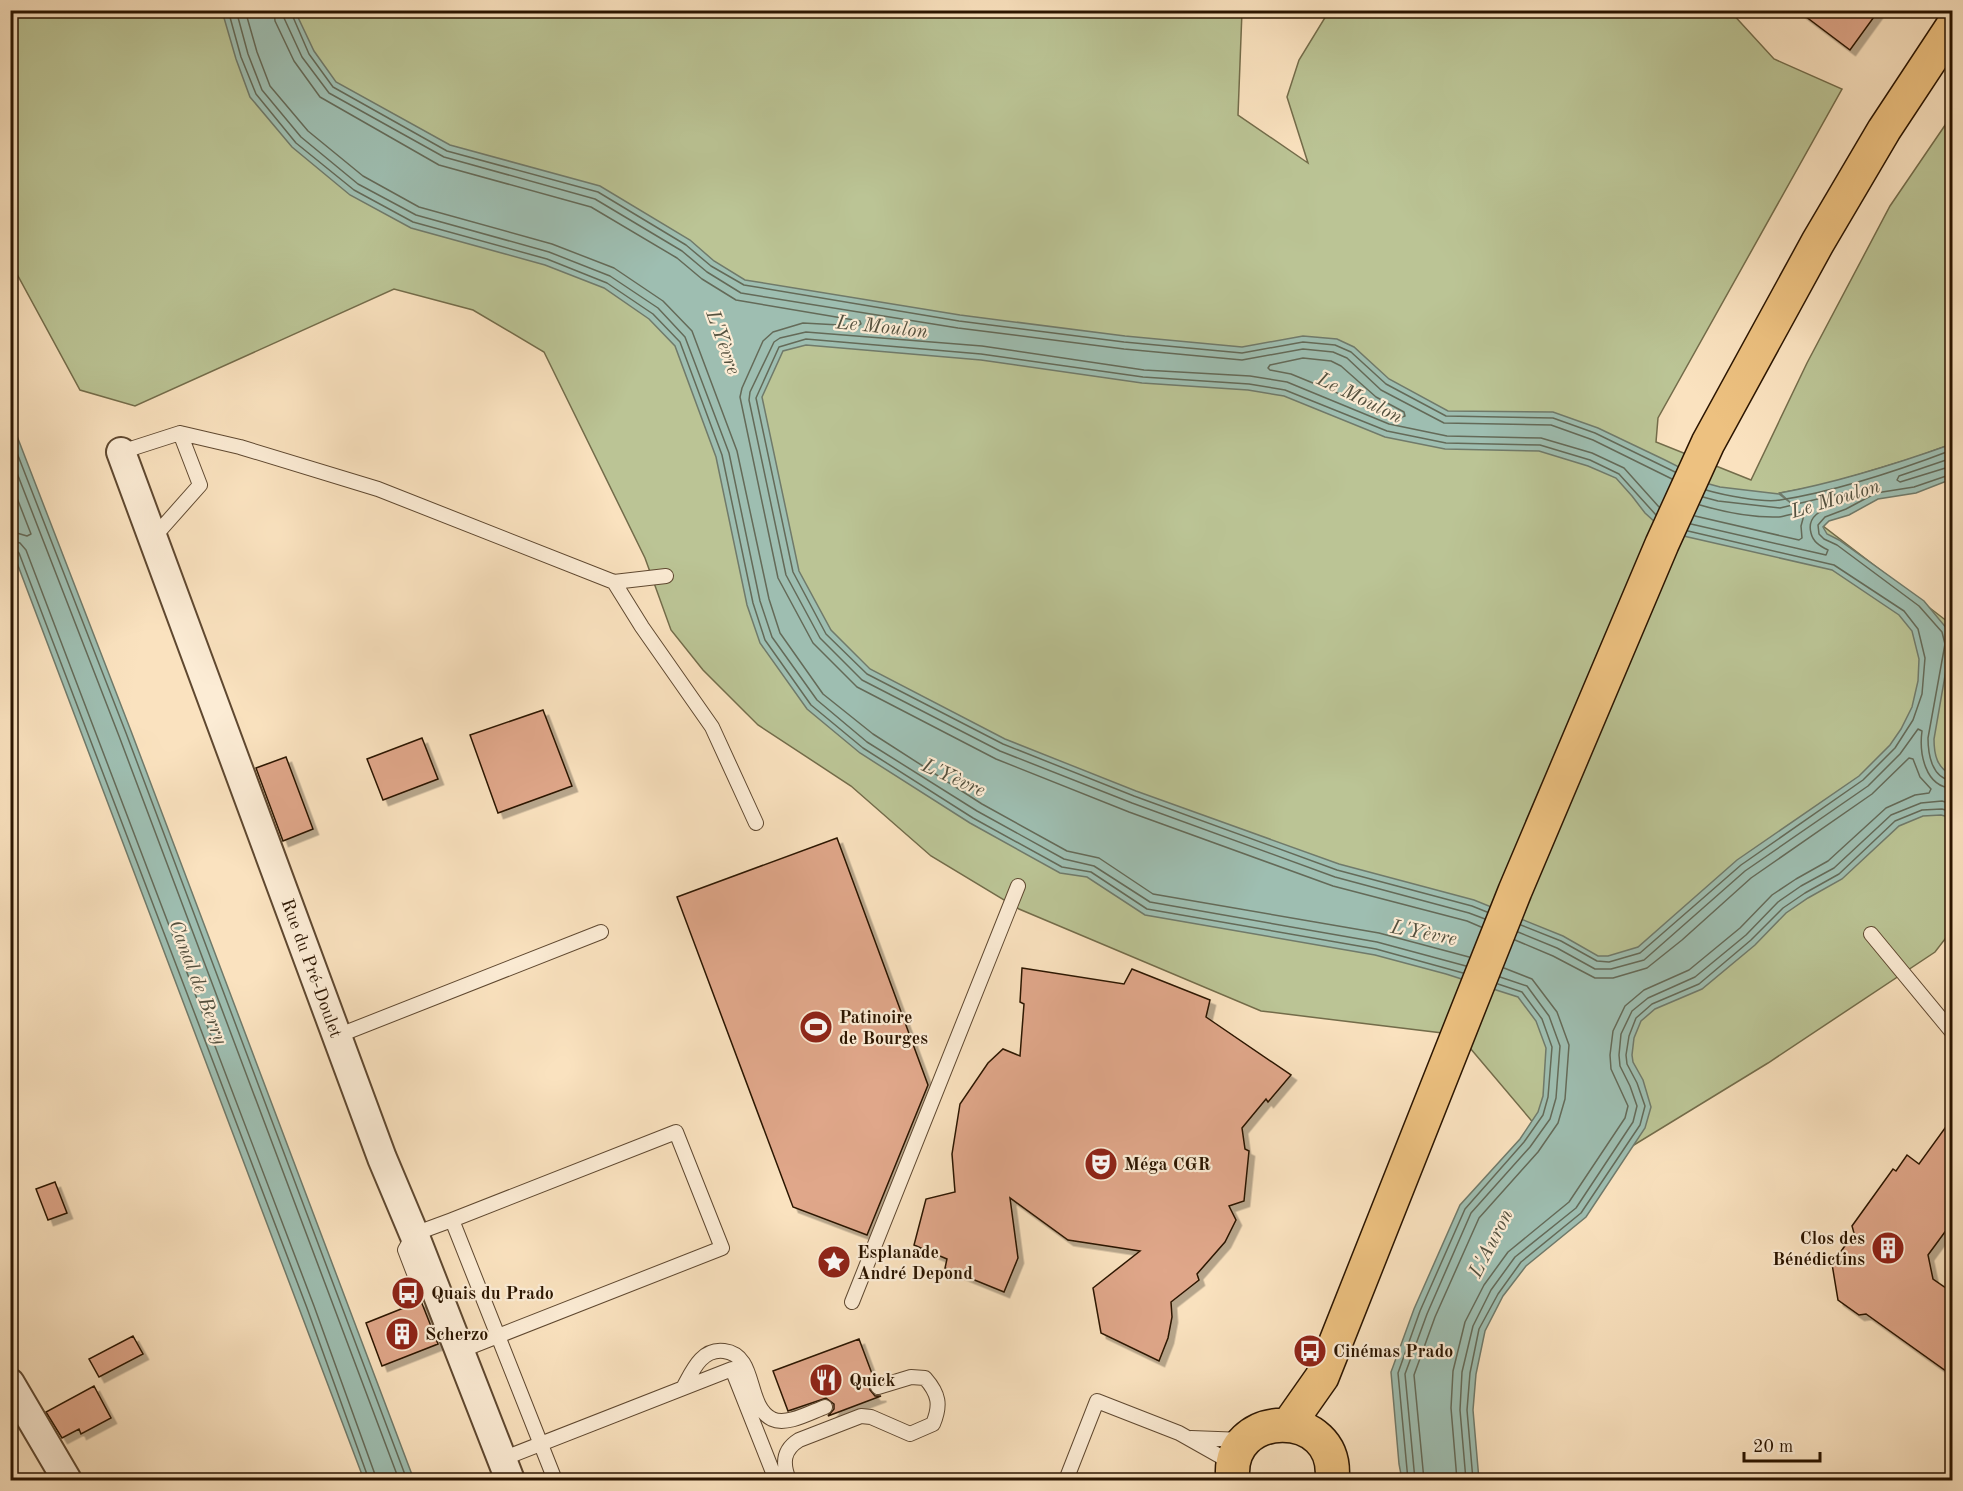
<svg xmlns="http://www.w3.org/2000/svg" width="1963" height="1491" font-family="'Old Standard TT',serif">
  <defs>
    <filter id="shadow"><feDropShadow dx="5.5" dy="5.5" stdDeviation="0" flood-color="#0004"/></filter>
  </defs>
  <rect width="100%" height="100%" fill="#fae2bf"/>
  <filter id="stains"><feTurbulence type="fractalNoise" baseFrequency=".00333" numOctaves="4"/><feColorMatrix values="0 0 0 0 .2 0 0 0 0 .09 0 0 0 0 .02 0 0 0 .5 -.17"/></filter>
  <radialGradient id="worn" r=".72"><stop offset=".6" stop-color="#630" stop-opacity="0"/><stop offset="1" stop-color="#630" stop-opacity=".3"/></radialGradient>
  <path fill="#bbc495" stroke="#736c4a" stroke-width="1.5" d="M10 11H1242L1238 115 1308 163 1287 97 1299 60 1329 11H1730L1774 59 1842 89 1658 418 1656 442 1751 480 1807 363 1890 206 1952 115V444L1913 458 1824 485 1780 493 1952 625V930L1935 952 1768 1063 1580 1178 1459 1035 1261 1011 1019 909 931 856 851 786 758 725 703 670 671 630 645 558 544 352 473 310 394 289 135 406 80 390 11 263Z"/>
  <path fill="#9ebeb1" stroke="#707a6a" stroke-width="1.5" fill-rule="evenodd" d="M222 11H295L314 51 336 82 450 145 600 186 690 240 714 261 745 280 960 315 1125 336 1242 347 1303 336 1337 339 1354 347 1389 379 1448 411 1553 412 1598 428 1665 460 1683 469 1691 479 1720 487 1779 494 1792 504 1780 493C1839 482 1896 464 1952 444V479L1916 493 1878 499 1849 515 1829 521 1823 527 1827 534 1839 540 1924 601 1948 630 1950 647 1934 739C1934 755 1937 768 1952 775V818L1941 815 1923 816 1899 826 1842 879 1808 898 1786 913 1755 945 1702 989 1655 1009 1641 1021 1634 1038 1632 1055 1633 1062 1643 1080 1651 1107 1645 1128 1586 1217 1526 1266 1503 1296 1485 1331 1476 1374 1473 1410 1479 1480H1402L1399 1464 1391 1372 1414 1309 1460 1205 1520 1139 1538 1112 1543 1096 1546 1048 1536 1021 1518 997 1446 974 1375 955 1145 915 1087 877 1060 873 970 823 860 753 807 709 760 643 747 605 716 457 675 346 649 319 604 288 545 265 411 228 350 195 292 147 250 97 236 59ZM806 345 981 360 1142 383 1248 390 1284 396 1385 437 1445 449 1539 451 1588 466 1616 478 1632 496 1645 513 1666 532 1832 570 1899 615 1912 631 1919 659 1918 681 1912 707 1901 729 1890 745 1859 776 1737 860 1638 947 1608 956H1598L1563 936 1474 900 1339 864 1136 791 1005 739 870 669 831 630 799 571 762 397 783 351Z
    M10 418 131 731 414 1480H364L11 547Z"/>
  <g fill="none" stroke-linecap="round" stroke-linejoin="round">
    <path stroke="#646a58" stroke-width="1.5" d="M228 10 241 57 256 94 296 143 354 190 413 222 547 259 607 283 653 314 680 342 722 455 753 603 765 640 811 705 863 748 973 818 1062 867 1091 872 1147 909 1376 949 1463 973
      M236 10 248 54 262 90 301 137 358 184 416 215 549 252 610 276 658 308 685 337 729 453 760 601 772 637 817 700 867 742 977 811 1064 859 1094 866 1150 902 1377 942 1466 966
      M245 10 257 52 270 86 308 131 363 176 419 207 552 244 614 268 663 301 692 331 737 451 769 599 780 633 823 694 873 734 982 804 1067 851 1099 858 1153 894 1379 933 1469 957
      M274 10 275 21 294 61 320 97 439 165 591 207 677 258 702 279 736 300 860 321 861 324 858 326 803 323 773 332 763 341 742 388 740 397 778 578 813 643 857 687 996 759 1129 812 1333 886 1467 921 1481 927
      M283 10 284 18 302 57 329 93 444 157 595 199 682 251 707 272 741 293 958 328 1124 349 1242 360 1303 349 1333 352 1347 358 1381 390 1444 423 1551 425 1593 440 1672 479
      M290 10 309 54 333 87 447 151 598 192 686 245 711 266 744 285 959 321 1124 342 1242 353 1303 342 1335 345 1351 352 1386 384 1446 416 1553 418 1595 433 1675 472
      M1303 358 1331 361 1341 366 1376 397 1404 412 1405 416 1402 417 1391 415 1291 374 1270 370 1268 368 1270 365Z
      M10 435 126 733 407 1480
      M10 455 119 736 399 1480
      M1952 458 1899 476 1897 480 1900 482 1952 466
      M1952 474 1914 487 1876 493 1846 509 1825 517 1818 525 1819 534 1824 539 1837 545 1919 606 1942 632 1945 644 1928 738C1928 755 1932 778 1952 781
      M10 480 31 534 27 536 10 531
      M1706 490C1723 495 1763 503 1780 500 1838 491 1897 471 1952 450
      M1695 516 1799 540 1802 538 1801 526 1804 515 1802 512C1794 513 1786 516 1779 517 1753 518 1724 512 1700 505
      M1691 524 1826 555 1828 550C1820 546 1813 542 1811 533 1804 507 1843 507 1855 494L1851 491 1780 508 1718 501 1703 497
      M10 540 20 543 26 550 314 1306 377 1480
      M10 548 15 549 19 553 307 1308 369 1480
      M1487 912 1472 906 1337 870 1134 796 1003 744 867 674 826 634 793 572 756 398 779 347 806 339 981 354 1143 377 1249 384 1285 390 1387 431 1446 443 1540 445 1590 460 1619 474 1656 515
      M1485 919 1469 913 1335 877 1132 803 1000 751 862 680 820 638 786 575 749 400 750 392 774 342 780 338 806 332 982 346 1144 370 1250 376 1287 382 1389 424 1447 436 1541 438 1592 453 1624 468 1659 507
      M1521 925 1561 941 1597 961 1609 962 1640 953 1741 865 1863 780 1895 748 1913 720 1922 694 1925 658 1918 629 1904 611 1834 565 1688 531
      M1518 932 1557 948 1595 969H1611L1644 960 1745 871 1868 786 1900 754 1918 729 1922 731C1919 753 1925 787 1952 788
      M1408 1480 1398 1373 1420 1311 1465 1209 1524 1142 1543 1115 1548 1097 1552 1047 1542 1019 1522 992 1498 984
      M1415 1480 1405 1374 1427 1314 1471 1213 1530 1147 1550 1119 1556 1098 1560 1046 1549 1016 1527 986 1500 977
      M1424 1480 1414 1375 1435 1317 1479 1218 1538 1152 1558 1123 1565 1099 1569 1045 1557 1012 1532 979 1504 968
      M1457 1480 1451 1408 1453 1371 1465 1322 1484 1285 1508 1252 1569 1202 1625 1118 1628 1106 1611 1069 1610 1055 1613 1031 1625 1006 1644 990 1689 970 1740 928 1772 895 1796 879 1828 861 1886 808 1915 795 1929 793 1931 789 1920 777 1913 759 1909 758 1872 794 1751 878 1682 940 1647 968 1613 978H1595L1553 956 1515 940
      M1466 1480 1460 1410 1462 1372 1473 1326 1491 1290 1515 1257 1576 1208 1633 1122 1637 1106 1630 1086 1620 1066 1619 1055 1621 1034 1632 1011 1648 998 1695 977 1746 935 1778 902 1801 886 1834 868 1891 815 1921 803 1942 801 1952 804
      M1473 1480 1467 1410 1470 1373 1479 1329 1498 1294 1521 1262 1581 1213 1640 1125 1645 1106 1637 1083 1627 1064 1626 1055 1629 1036 1636 1018 1652 1004 1699 984 1751 940 1783 908 1805 893 1839 874 1895 821 1922 810 1942 809 1952 812"/>
  </g>
  <path fill="#e0a78a" stroke="#2b1500" stroke-width="1.5" filter="url(#shadow)" d="M1797 10H1879L1850 50Z
    M543 710 572 786 498 813 470 735Z
    M422 738 438 779 383 800 367 759Z
    M286 757 313 829 283 841 256 768Z
    M837 838 928 1085 867 1235 793 1207 677 897Z
    M1022 968 1124 984 1132 969 1210 1000 1206 1017 1291 1075 1268 1102 1266 1099 1242 1128 1245 1149 1249 1151 1244 1201 1229 1206 1236 1220 1225 1242 1197 1274 1199 1280 1171 1302 1172 1317 1168 1338 1159 1361 1101 1333 1093 1288 1140 1251 1068 1240 1010 1198 1018 1258 1004 1292 945 1268 947 1259 914 1245 926 1199 955 1192 952 1154 960 1104 988 1063 1003 1049 1020 1056 1024 1004 1020 1002Z
    M1953 1117V1221L1928 1255 1933 1279 1953 1293V1376L1866 1314 1859 1315 1838 1300 1832 1264 1854 1233 1852 1226 1893 1169 1896 1171 1907 1155 1919 1164Z
    M55 1182 67 1213 48 1220 36 1189Z
    M421 1301 438 1344 382 1366 366 1323Z
    M133 1336 143 1354 99 1377 89 1359Z
    M859 1339 874 1379 869 1384 870 1390 875 1396H881L828 1416 834 1409V1404L826 1398 788 1411 773 1371Z
    M94 1386 111 1418 81 1434 79 1429 62 1438 46 1412Z"/>
  <g fill="none" stroke-linecap="round" stroke-linejoin="round">
    <defs>
      <path id="lane" d="M121 452 180 433 240 447 378 489 614 582 666 576
        M153 538 200 485 180 433
        M614 582 642 627 712 727 756 823
        M1871 934 1952 1032
        M337 1036 601 932
        M676 1132 722 1248 498 1336 452 1220Z
        M436 1293 420 1289 405 1250 414 1234 452 1220
        M852 1302 1018 886
        M460 1351 498 1336 555 1480
        M683 1388C692 1372 701 1348 724 1351 758 1355 745 1405 772 1419 787 1426 811 1412 825 1407
        M1191 1438 1244 1440
        M502 1459 732 1369 776 1480
        M789 1480C782 1463 783 1450 799 1440L861 1416 871 1417 910 1434 933 1424C941 1405 939 1394 925 1378L911 1377 878 1387
        M1066 1480 1097 1401 1179 1433 1234 1464"/>
      <path id="street" d="M121 452 382 1158 414 1234 510 1480
        M10 1383 67 1480"/>
      <path id="primary" d="M1289 1424 1322 1377 1515 891 1662 544 1708 443 1818 242 1884 130 1952 27
        M1233 1480C1224 1408 1340 1406 1332 1480"/>
    </defs>
    <use href="#lane" stroke="#5f4830" stroke-width="16"/>
    <use href="#street" stroke="#5f4830" stroke-width="32"/>
    <use href="#primary" stroke="#2b1500" stroke-width="36"/>
    <use href="#lane" stroke="#fcecd5" stroke-width="14"/>
    <use href="#street" stroke="#fcecd5" stroke-width="28"/>
    <use href="#primary" stroke="#edc180" stroke-width="33"/>
  </g>
  <defs>
    <symbol id="stadium-disc" viewBox="-11 -11 22 22"><circle r="9.5" fill="#8f2418" stroke="#fcecd5"/><path d="M0-5a6.5 5 0 1 0 0 10a6.5 5 0 1 0 0-10ZM-3.5-1.8h7v3.6h-7Z" fill="#fff"/></symbol>
    <symbol id="theatre-disc" viewBox="-11 -11 22 22"><circle r="9.5" fill="#8f2418" stroke="#fcecd5"/><path d="M-5-5.5Q0-4 5-5.5V0Q5 5 0 6Q-5 5-5 0ZM-3.3-2.5H-1v1.5H-3.3ZM1-2.5H3.3v1.5H1ZM-2.8 1Q0 5.5 2.8 1Z" fill="#fff"/></symbol>
    <symbol id="building-disc" viewBox="-11 -11 22 22"><circle r="9.5" fill="#8f2418" stroke="#fcecd5"/><path d="M-4-6H4V6H1V3H-1V6H-4ZM-2.5-4.3h1.7v1.8h-1.7ZM.8-4.3h1.7v1.8H.8ZM-2.5-1h1.7V.8h-1.7ZM.8-1h1.7V.8H.8Z" fill="#fff"/></symbol>
    <symbol id="sight-disc" viewBox="-11 -11 22 22"><circle r="9.5" fill="#8f2418" stroke="#fcecd5"/><path d="M0-6L1.8-2.2L6-1.7L2.9 1.2L3.7 5.4L0 3.3L-3.7 5.4L-2.9 1.2L-6-1.7L-1.8-2.2Z" fill="#fff"/></symbol>
    <symbol id="bus-disc" viewBox="-11 -11 22 22"><circle r="9.5" fill="#8f2418" stroke="#fcecd5"/><path d="M-5-6H5V4H4V6H2V4H-2V6H-4V4H-5ZM-3.5-4V0h7V-4ZM-3.5 1.2v1.5H-2V1.2ZM2 1.2v1.5H3.5V1.2Z" fill="#fff"/></symbol>
    <symbol id="restaurant-disc" viewBox="-11 -11 22 22"><circle r="9.5" fill="#8f2418" stroke="#fcecd5"/><path d="M-5-6h1v4h1v-4h1v4h1v-4h1v5L-1.5 .5V6h-2V.5L-5-1ZM5-6V6H3V1.5H1.5Q1.5-4 5-6Z" fill="#fff"/></symbol>
  </defs>
  <g fill-rule="evenodd">
    <use href="#stadium-disc" x="797" y="1008" width="38" height="38"/>
    <use href="#theatre-disc" x="1082" y="1145" width="38" height="38"/>
    <use href="#building-disc" x="1869" y="1229" width="38" height="38"/>
    <use href="#sight-disc" x="815" y="1243" width="38" height="38"/>
    <use href="#bus-disc" x="389" y="1274" width="38" height="38"/>
    <use href="#building-disc" x="383" y="1315" width="38" height="38"/>
    <use href="#bus-disc" x="1291" y="1332" width="38" height="38"/>
    <use href="#restaurant-disc" x="807" y="1361" width="38" height="38"/>
  </g>
  <g text-anchor="middle" stroke-width="4.5" stroke-linejoin="round" paint-order="stroke">
    <g font-size="18" fill="#2b1500" stroke="#fcecd5">
      <text transform="translate(312 968) rotate(70)" y="6">Rue du Pré-Doulet</text>
    </g>
    <g font-size="18" font-weight="bold" fill="#2b1500" stroke="#fcecd5" text-anchor="start">
      <text x="839" y="1023">Patinoire<tspan x="839" dy="21">de Bourges</tspan></text>
      <text x="1124" y="1170">Méga CGR</text>
      <text x="1865" y="1244" text-anchor="end">Clos des<tspan x="1865" dy="21">Bénédictins</tspan></text>
      <text x="857" y="1258">Esplanade<tspan x="857" dy="21">André Depond</tspan></text>
      <text x="431" y="1299">Quais du Prado</text>
      <text x="425" y="1340">Scherzo</text>
      <text x="1333" y="1357">Cinémas Prado</text>
      <text x="849" y="1386">Quick</text>
    </g>
    <g font-size="20" font-style="italic" fill="#53503e" stroke="#fcecd5">
      <text transform="translate(882 326) rotate(6)" y="7">Le Moulon</text>
      <text transform="translate(724 342) rotate(70)" y="7">L'Yèvre</text>
      <text transform="translate(1360 397) rotate(26)" y="7">Le Moulon</text>
      <text transform="translate(1835 498) rotate(-17)" y="7">Le Moulon</text>
      <text transform="translate(954 777) rotate(24)" y="7">L'Yèvre</text>
      <text transform="translate(1424 932) rotate(11)" y="7">L'Yèvre</text>
      <text transform="translate(199 982) rotate(69)" y="7">Canal de Berry</text>
      <text transform="translate(1490 1243) rotate(-63)" y="7">L'Auron</text>
    </g>
  </g>
  <rect width="1963" height="1491" fill="none" stroke="#fae2bf" stroke-width="36"/>
  <rect x="12" y="12" width="1939" height="1467" fill="none" stroke="#2b1500" stroke-width="3"/>
  <rect x="18" y="18" width="1927" height="1455" fill="none" stroke="#2b1500" stroke-width="1.5"/>
  <path d="M1744 1452v9h76v-9" fill="none" stroke="#2b1500" stroke-width="3"/>
  <text x="1753" y="1452" font-size="18" fill="#2b1500" stroke="#fcecd5" stroke-width="4.5" paint-order="stroke">20 m</text>
  <rect width="100%" height="100%" filter="url(#stains)"/>
  <rect width="100%" height="100%" fill="url(#worn)"/>
</svg>
